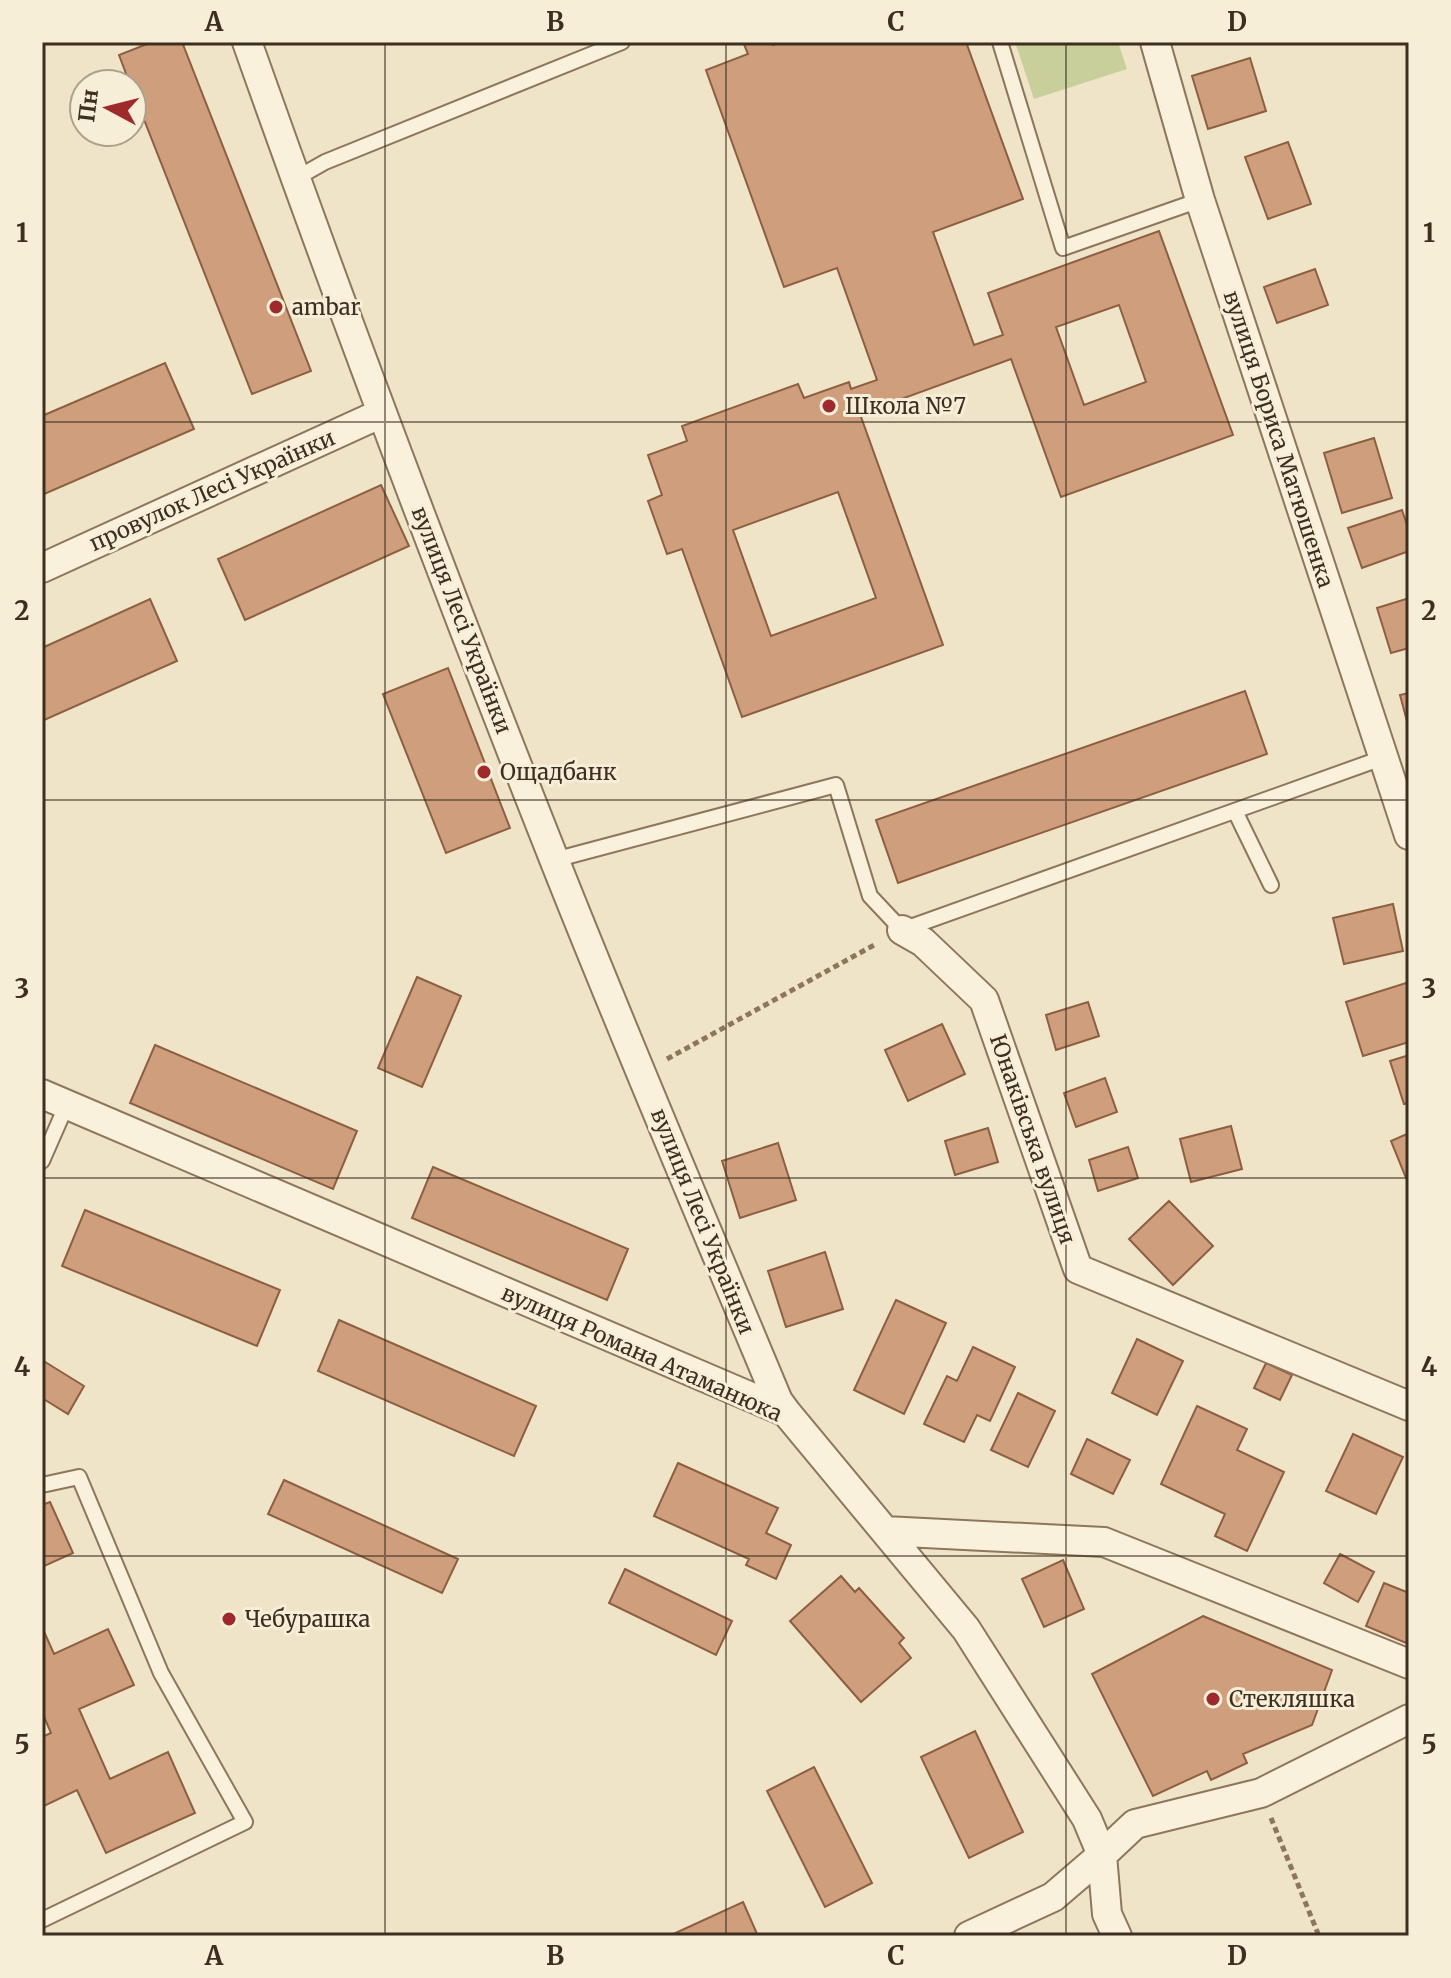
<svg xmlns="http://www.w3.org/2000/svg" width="1451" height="1978" font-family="Merriweather,serif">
  <rect width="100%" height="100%" fill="#f0e4c8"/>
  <path fill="#c9cf9b" d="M1015 42H1118L1127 69 1034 99Z"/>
  <path fill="#cf9f7d" stroke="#8d5f41" stroke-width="2" fill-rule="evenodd" d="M152 42H182L311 371 252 394 132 89V84H130L119 55Z
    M743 42H772L773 45 782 42H966L1023 199 933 232 974 345 1003 335 988 293 1159 231 1233 435 1061 497 1011 359 860 414 943 645 742 717 682 549 667 554 648 501 662 495 648 455 687 441 682 426 798 384 804 398 849 382 851 389 877 380 837 268 784 287 706 70 748 54ZM1119 305 1146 382 1084 405 1056 327ZM838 492 876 598 771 636 733 530Z
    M1250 58 1266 111 1208 129 1192 76Z
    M1288 142 1311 204 1268 219 1245 157Z
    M1315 269 1328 305 1277 323 1264 287Z
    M165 363 194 429 42 495V416Z
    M1374 438 1392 498 1342 513 1324 453Z
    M381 485 409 546 245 620 218 559Z
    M1402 510 1409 531V551L1362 568 1348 528Z
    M1409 598V648L1391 653 1377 608Z
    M150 599 177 661 42 721V648Z
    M448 668 510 828 446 853 383 694Z
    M1245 691 1267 754 898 883 876 820Z
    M1409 693V729L1400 695Z
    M1393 904 1403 951 1344 964 1333 918Z
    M417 977 461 996 422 1087 378 1068Z
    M1409 982V1042L1363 1056 1346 1002Z
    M1088 1002 1099 1036 1056 1050 1046 1015Z
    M942 1024 965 1074 908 1101 885 1050Z
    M155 1045 357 1131 333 1189 130 1103Z
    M1409 1055V1103L1404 1104 1390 1061Z
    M1105 1078 1117 1112 1076 1127 1064 1093Z
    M1231 1126 1242 1169 1191 1182 1180 1139Z
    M988 1128 998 1162 955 1175 945 1141Z
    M1409 1133V1177L1406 1178 1391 1141Z
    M778 1143 796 1200 740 1218 722 1161Z
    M1128 1147 1138 1178 1098 1191 1089 1160Z
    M433 1167 628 1249 607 1300 412 1218Z
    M1169 1201 1213 1246 1173 1285 1129 1239Z
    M85 1210 280 1290 257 1346 62 1266Z
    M825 1252 843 1309 786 1327 768 1271Z
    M896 1300 946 1323 904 1414 854 1390Z
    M339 1320 536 1406 514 1456 318 1371Z
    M1137 1339 1183 1361 1157 1415 1112 1393Z
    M973 1347 1015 1367 990 1421 977 1415 964 1442 924 1424 947 1376 957 1381Z
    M42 1360 84 1386 68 1414 42 1398Z
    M1266 1363 1292 1375 1280 1400 1254 1388Z
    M1018 1393 1055 1411 1028 1467 991 1450Z
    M1197 1406 1247 1429 1237 1450 1284 1472 1247 1551 1215 1536 1225 1514 1161 1484Z
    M1353 1434 1403 1457 1376 1514 1326 1491Z
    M1087 1439 1130 1460 1113 1494 1071 1474Z
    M678 1463 778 1508 766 1533 791 1545 776 1579 746 1565 749 1559 654 1516Z
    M284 1480 458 1559 442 1593 268 1514Z
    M50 1502 73 1553 42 1567V1505Z
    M1340 1554 1374 1572 1358 1602 1324 1583Z
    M1063 1560 1084 1609 1044 1627 1022 1579Z
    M625 1569 732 1621 716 1655 609 1603Z
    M841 1576 855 1592 859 1588 904 1638 899 1643 911 1658 861 1702 790 1621Z
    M1384 1583 1409 1593V1637L1406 1643 1366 1626Z
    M1203 1616 1332 1670 1312 1725 1243 1754 1247 1763 1211 1780 1207 1771 1153 1796 1092 1674Z
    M42 1627 54 1654 108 1629 134 1685 79 1709 110 1779 168 1752 195 1813 106 1853 77 1790 42 1807V1737L51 1733 42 1712Z
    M975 1731 1023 1832 969 1858 921 1757Z
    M814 1767 872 1883 825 1907 767 1791Z
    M743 1902 758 1936H669Z"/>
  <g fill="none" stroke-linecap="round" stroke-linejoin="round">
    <defs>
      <path id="service" d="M1000 42 1063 248 1200 200
        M295 179 325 162 622 42
        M1235 811 1271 885
        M554 860 836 785 870 896 902 930 1385 757
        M42 1161 67 1104
        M42 1485 79 1477 161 1673 245 1822 42 1920"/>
      <path id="minor" d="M247 42C344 316 447 589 554 859 626 1041 703 1221 778 1401L786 1412
        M1155 42 1200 200 1409 835
        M42 568 382 413
        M902 930 923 942 984 1000 1078 1269 1409 1406
        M42 1094 786 1412 966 1629 1087 1819 1102 1855 1053 1897 969 1936
        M885 1531 1104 1542 1409 1664
        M1117 1936 1107 1914 1102 1855 1135 1824 1261 1793 1409 1719"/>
    </defs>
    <use href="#service" stroke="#8d765c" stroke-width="18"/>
    <use href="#minor" stroke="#8d765c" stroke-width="32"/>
    <path stroke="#8d765c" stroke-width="5" stroke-dasharray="6 4" stroke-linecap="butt" d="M667 1059 876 944
      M1271 1818 1319 1936"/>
    <use href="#service" stroke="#faf1dc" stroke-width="14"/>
    <use href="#minor" stroke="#faf1dc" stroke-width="28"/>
  </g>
  <path fill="none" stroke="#3d2e20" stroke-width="2" stroke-opacity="0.55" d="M385 42V1936M726 42V1936M1066 42V1936M42 422H1409M42 800H1409M42 1178H1409M42 1556H1409"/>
  <g fill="#9e2a2b" stroke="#f7eed8" stroke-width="3">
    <circle cx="276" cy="307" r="8"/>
    <circle cx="829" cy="406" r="8"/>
    <circle cx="484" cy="772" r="8"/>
    <circle cx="229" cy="1619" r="8"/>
    <circle cx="1213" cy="1699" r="8"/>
  </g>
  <g text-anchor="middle" stroke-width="6" stroke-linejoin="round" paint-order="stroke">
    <g font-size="22" fill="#3d2e20" stroke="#f7eed8" text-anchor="start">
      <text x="292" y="315">ambar</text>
      <text x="845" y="414">Школа №7</text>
      <text x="500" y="780">Ощадбанк</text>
      <text x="245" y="1627">Чебурашка</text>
      <text x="1229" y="1707">Стекляшка</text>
    </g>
    <g font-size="22" fill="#3d2e20" stroke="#f7eed8">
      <text transform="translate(1279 439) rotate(72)" y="8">вулиця Бориса Матюшенка</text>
      <text transform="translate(212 490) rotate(-24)" y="8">провулок Лесі Українки</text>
      <text transform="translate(462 620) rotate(69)" y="8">вулиця Лесі Українки</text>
      <text transform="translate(1033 1139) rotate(71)" y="8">Юнаківська вулиця</text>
      <text transform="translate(703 1221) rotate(68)" y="8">вулиця Лесі Українки</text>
      <text transform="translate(642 1353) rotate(24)" y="8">вулиця Романа Атаманюка</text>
    </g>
  </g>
  <rect width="1451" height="1978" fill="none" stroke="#f7eed8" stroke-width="88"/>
  <g transform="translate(108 108) rotate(277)"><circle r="38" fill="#f7eed8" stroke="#ada18e" stroke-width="2"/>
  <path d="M0-6L14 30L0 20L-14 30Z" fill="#9e2a2b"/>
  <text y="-12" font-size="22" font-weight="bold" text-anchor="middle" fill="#3d2e20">Пн</text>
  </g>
  <rect x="44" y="44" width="1363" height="1890" fill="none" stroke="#3d2e20" stroke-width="3"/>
  <g font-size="26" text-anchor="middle" font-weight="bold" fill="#3d2e20">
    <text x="214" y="31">A</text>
    <text x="555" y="31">B</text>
    <text x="896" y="31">C</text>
    <text x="1237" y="31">D</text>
    <text x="22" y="242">1</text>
    <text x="1429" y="242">1</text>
    <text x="22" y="620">2</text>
    <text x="1429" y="620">2</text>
    <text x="22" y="998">3</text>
    <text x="1429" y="998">3</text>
    <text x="22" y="1376">4</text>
    <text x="1429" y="1376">4</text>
    <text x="22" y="1754">5</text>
    <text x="1429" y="1754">5</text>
    <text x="214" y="1965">A</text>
    <text x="555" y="1965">B</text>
    <text x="896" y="1965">C</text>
    <text x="1237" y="1965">D</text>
  </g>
</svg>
